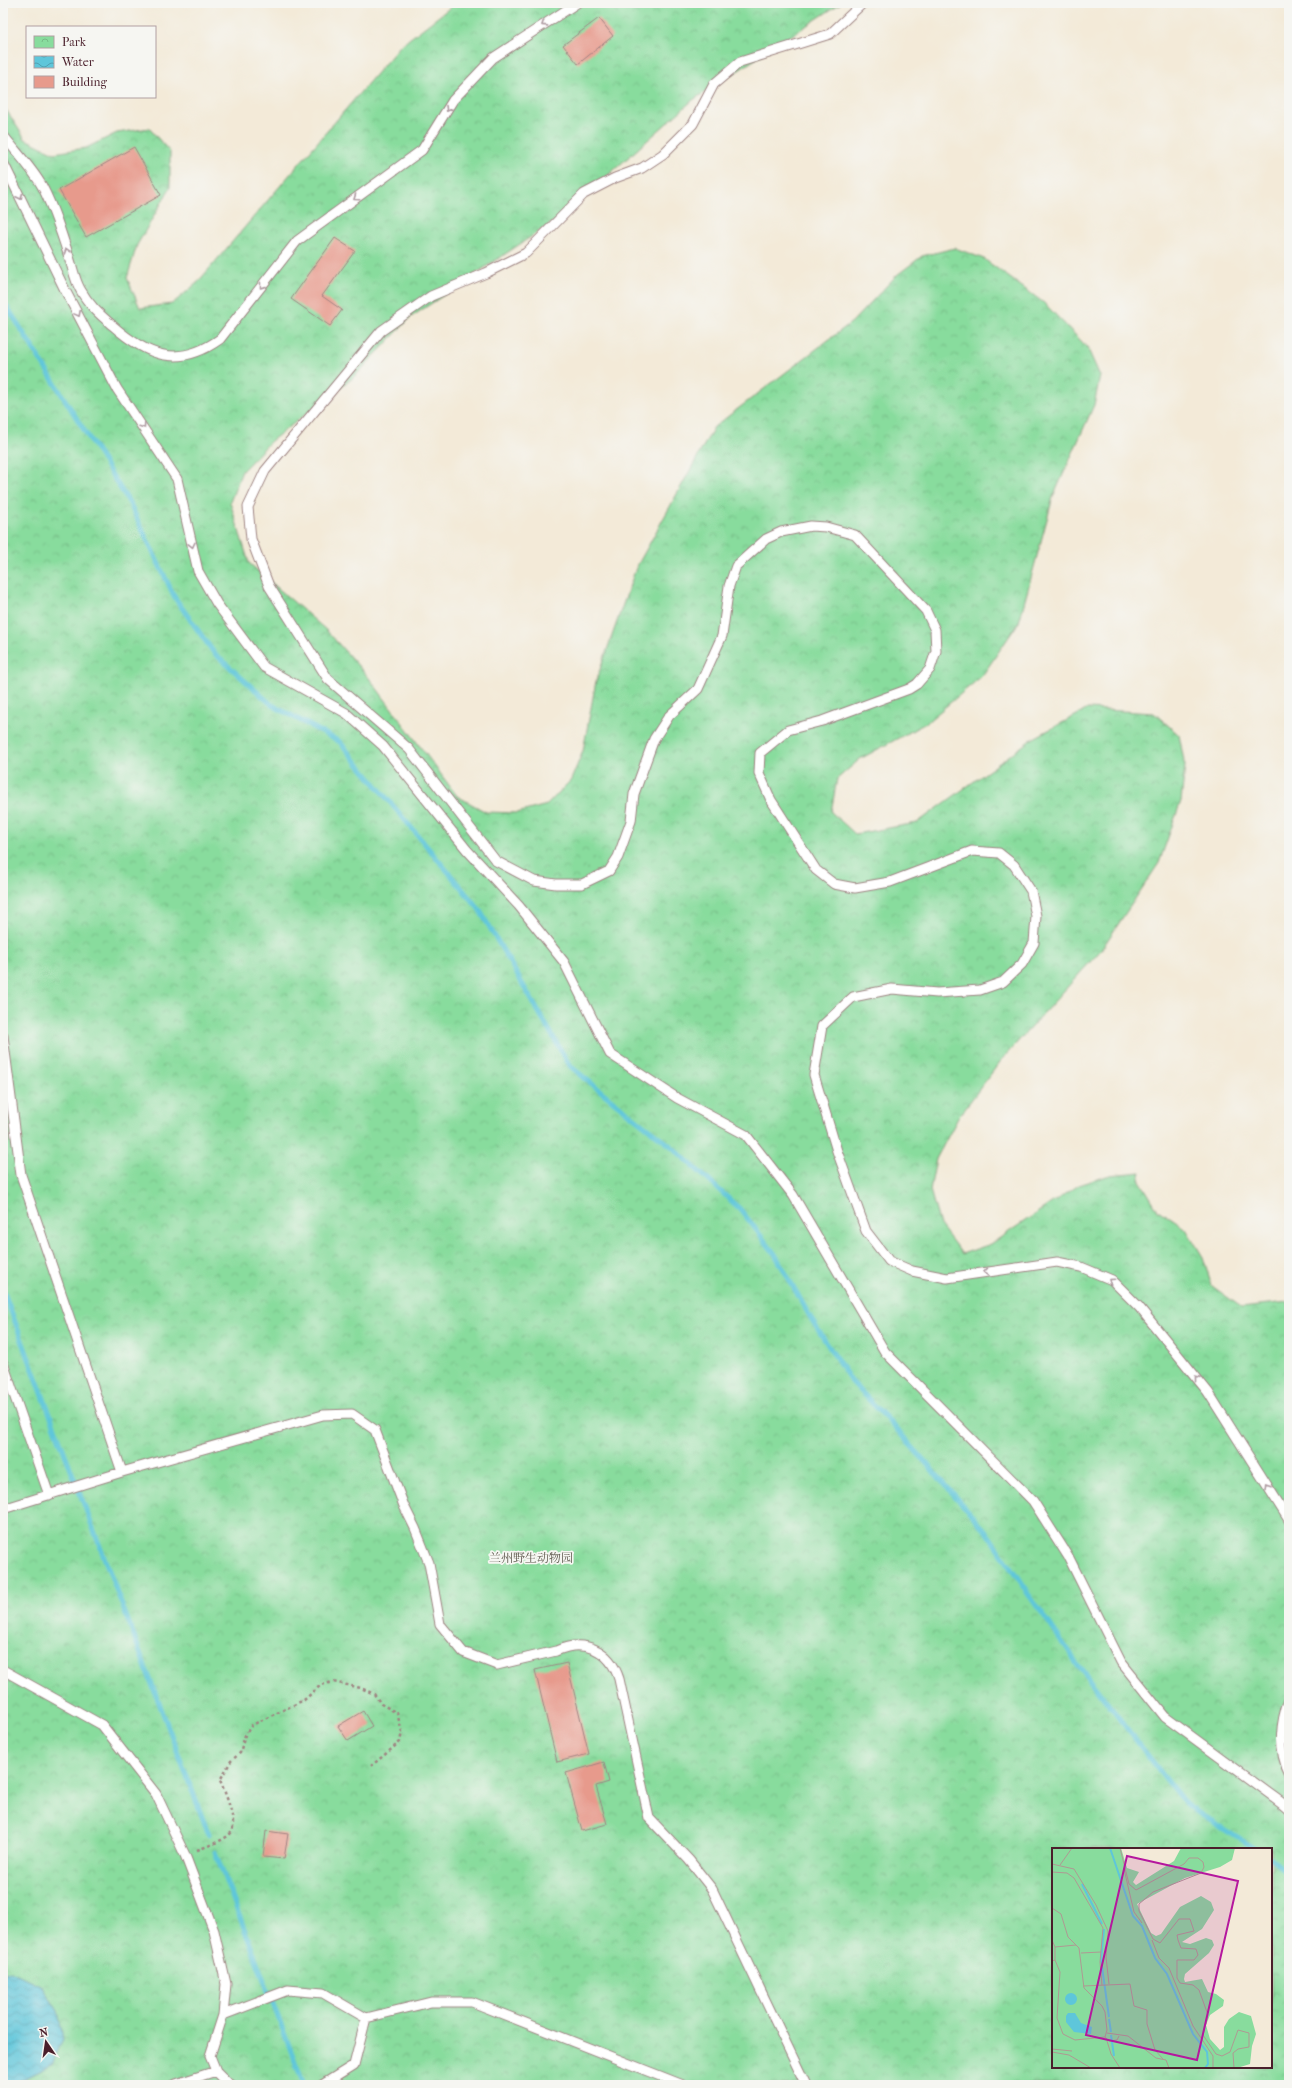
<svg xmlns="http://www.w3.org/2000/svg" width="1292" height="2088" font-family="'IM FELL French Canon','Noto Serif SC',serif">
  <defs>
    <pattern id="park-crowns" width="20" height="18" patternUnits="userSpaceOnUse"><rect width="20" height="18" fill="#88dc9d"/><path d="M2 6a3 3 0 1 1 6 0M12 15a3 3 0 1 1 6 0" fill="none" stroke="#77bc87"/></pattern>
    <pattern id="water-waves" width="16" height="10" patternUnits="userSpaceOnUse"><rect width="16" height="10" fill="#5ec6da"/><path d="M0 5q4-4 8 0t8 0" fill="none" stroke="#50a0b1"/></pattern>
  </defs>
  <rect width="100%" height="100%" fill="#f6f6f2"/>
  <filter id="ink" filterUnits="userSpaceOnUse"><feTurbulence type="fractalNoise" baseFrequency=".025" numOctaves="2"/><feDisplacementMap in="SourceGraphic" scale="8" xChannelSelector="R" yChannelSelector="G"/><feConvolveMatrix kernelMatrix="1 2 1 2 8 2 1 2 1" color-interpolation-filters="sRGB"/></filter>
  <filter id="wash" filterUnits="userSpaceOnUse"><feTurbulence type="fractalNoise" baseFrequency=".012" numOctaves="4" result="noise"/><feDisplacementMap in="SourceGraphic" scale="16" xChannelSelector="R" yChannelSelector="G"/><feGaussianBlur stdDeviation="0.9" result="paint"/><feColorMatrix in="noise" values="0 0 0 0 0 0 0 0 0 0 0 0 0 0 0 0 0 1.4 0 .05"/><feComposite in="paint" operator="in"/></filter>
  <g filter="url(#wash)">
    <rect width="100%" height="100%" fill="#f3ead8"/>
    <path fill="url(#park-crowns)" stroke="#697e64" fill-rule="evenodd" d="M456 3H841L693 100 562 216 411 317 354 377 271 441 242 471 230 502 249 563 327 631 369 678 457 796 486 812 517 813 547 805 571 780 583 751 596 681 636 568 714 427 852 322 897 275 922 256 955 248 984 259 1044 303 1087 347 1100 376 1094 405 1053 497 1019 622 982 676 926 723 860 759 837 779 831 812 855 834 917 823 1032 739 1088 709 1154 713 1179 735 1185 766 1181 801 1159 863 1101 950 1003 1058 959 1116 936 1159 930 1190 940 1225 962 1254 991 1244 1078 1185 1110 1175 1141 1172 1139 1179 1158 1210 1186 1229 1203 1257 1212 1286 1241 1307 1289 1302V2085H3V105L25 139 54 153 86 148 117 133 149 128 170 152V188L137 245 127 278 140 308 172 304 197 283 400 46ZM1053 1849H1271V2067H1053Z"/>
    <path fill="url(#water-waves)" stroke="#547282" d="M11 1971 42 1986 58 2011 63 2039 52 2065 20 2081 3 2085V1972Z"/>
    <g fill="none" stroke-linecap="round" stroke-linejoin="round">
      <path stroke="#5ec6da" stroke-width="5" d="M3 300 130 504 175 598 214 653 272 705 340 742 479 909 570 1066 613 1101 671 1146 740 1209 775 1254 813 1322 851 1381 892 1424 985 1530 1078 1665 1186 1805 1255 1849
        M3 1290 209 1835
        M215 1852 304 2085
        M1271 1859 1289 1874"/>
    </g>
    <g id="blocks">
      <path fill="#e79a8c" d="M599 18 613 36 578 64 563 45Z
        M134 147 161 195 86 237 59 190Z
        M335 238 355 251 322 296 342 310 330 326 291 299Z
        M567 1663 589 1754 557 1762 535 1670Z
        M363 1711 372 1726 348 1741 338 1726Z
        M604 1762 609 1782 596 1786 607 1824 582 1831 566 1773Z
        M266 1831 288 1834 284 1859 263 1857Z"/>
    </g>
  </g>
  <g filter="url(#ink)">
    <use href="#blocks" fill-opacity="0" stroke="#9e8482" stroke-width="1"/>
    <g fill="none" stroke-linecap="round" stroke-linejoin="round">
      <defs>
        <path id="service" d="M863 3 830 34 740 62 714 84 693 124 663 154 642 168 615 178 584 194 526 253 486 273 431 296 381 331 265 471 248 507 251 539 269 586 328 679 409 749 496 861 534 881 556 884H582L609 871 618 857 631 821 634 794 654 739 669 716 698 689 722 636 729 586 736 566 766 539 781 532 811 526 826 527 855 535 926 611 935 630 936 651 930 669 917 684 909 689 822 721 788 730 760 753 759 773 771 800 816 870 834 884 855 888 890 882 972 851 999 853 1014 865 1031 891 1036 916 1034 943 1022 964 1003 982 980 990 937 993 892 989 853 997 822 1026 814 1075 837 1151 866 1231 889 1261 912 1271 947 1278 1057 1262 1081 1267 1112 1280 1139 1307 1208 1392 1289 1520
          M3 135C16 152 32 168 42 186 54 209 62 235 70 260 73 269 75 280 80 289 88 304 99 314 112 325 147 356 178 369 220 339L297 241 422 150 453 100 493 58 577 3
          M3 162 65 290 117 389 177 479 198 571 217 604 264 667 346 713 383 746 467 850 519 906 564 962 610 1054 677 1098 746 1135 793 1195 885 1352 1033 1501 1068 1556 1121 1662 1165 1717 1282 1803 1289 1809
          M3 1036 21 1175 122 1472
          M3 1363 49 1495
          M3 1509 122 1472 323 1415 352 1414 375 1430 404 1506 415 1528 429 1563 440 1624 463 1652 497 1665 556 1651C584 1638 610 1650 619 1679L649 1818 689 1860 712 1889 806 2085
          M3 1670 102 1725 156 1794 185 1855 214 1931 226 1984 223 2015 210 2056 216 2071 230 2085
          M1289 1699C1281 1721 1277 1749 1289 1772
          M223 2015 288 1990 323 1993 366 2018 431 2002H472L683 2085
          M173 2085 216 2071
          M322 2085 354 2065 366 2018"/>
      </defs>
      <use href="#service" stroke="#9e8482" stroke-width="11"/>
      <path stroke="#9e8482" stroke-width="2.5" stroke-dasharray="3 3" stroke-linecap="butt" d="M197 1850C205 1847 229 1839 232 1831 237 1821 224 1790 220 1780L231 1761 240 1753 245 1735 252 1725 304 1700 321 1685 333 1682 361 1688 374 1694 381 1704 397 1713 402 1732 400 1742 371 1766"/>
      <use href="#service" stroke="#fff" stroke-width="9"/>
    </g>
    <defs><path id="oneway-chevron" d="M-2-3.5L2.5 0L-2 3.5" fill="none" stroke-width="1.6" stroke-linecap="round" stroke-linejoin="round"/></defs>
    <g stroke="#ae9aa0">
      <use href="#oneway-chevron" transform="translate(544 24) rotate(147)"/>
      <use href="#oneway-chevron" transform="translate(448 109) rotate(121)"/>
      <use href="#oneway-chevron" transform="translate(20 197) rotate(64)"/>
      <use href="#oneway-chevron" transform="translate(356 198) rotate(145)"/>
      <use href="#oneway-chevron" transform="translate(67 251) rotate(-108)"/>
      <use href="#oneway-chevron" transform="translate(262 286) rotate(127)"/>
      <use href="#oneway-chevron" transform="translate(78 314) rotate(62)"/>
      <use href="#oneway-chevron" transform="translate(143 426) rotate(56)"/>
      <use href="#oneway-chevron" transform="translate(192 545) rotate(77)"/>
      <use href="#oneway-chevron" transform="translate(986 1272) rotate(172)"/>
      <use href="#oneway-chevron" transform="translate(1111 1281) rotate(-146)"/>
      <use href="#oneway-chevron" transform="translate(1197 1378) rotate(-129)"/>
      <use href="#oneway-chevron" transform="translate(1268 1487) rotate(-122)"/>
    </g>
  </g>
  <g text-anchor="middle" stroke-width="3.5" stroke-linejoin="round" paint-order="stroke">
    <g font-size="12" fill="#5d584d" stroke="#f6f6f2">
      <text x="531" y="1562">兰州野生动物园</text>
    </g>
  </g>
  <g transform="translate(1052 1848)">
    <rect width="220" height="220" fill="#f3ead8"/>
    <path d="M0 0H69L75 20 87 24 81 34 84 37 122 13 129 0H183L180 12 168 19 133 30 85 56 99 85 104 88 109 86 128 59 149 48 159 54 162 62 150 81 130 94 138 96 154 90 160 92 162 97 157 105 133 126 132 131 133 134 150 131 156 144 164 146 172 152 171 158 158 167 154 177 158 191 168 202 172 199V179L177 171 187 164 199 168 204 186 200 198 198 216 185 220H0Z" fill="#88dc9d"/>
    <path d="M13 151a6 6 0 1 1 12 0a6 6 0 1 1-12 0ZM16 165H23L29 175 40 179 39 186 22 184 14 174V168Z" fill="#5ec6da"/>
    <path fill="none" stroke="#5ec6da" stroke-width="2" d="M58 0 81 68 90 78 103 110 115 126 141 186 155 204 156 216 153 220M30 36 50 76M52 81 49 112 57 169M57 171 59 184M59 187 62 208"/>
    <path fill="none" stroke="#af9993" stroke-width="1" d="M68 0 77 36 84 42 132 16 137 10H146L151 14 152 19 149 25 101 44 87 56V63L101 91 108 95 127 71H138L142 83 125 87 126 92 129 100 144 101 146 107 142 112H125V130L128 135 141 137 147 142 156 167 151 187 164 206 170 208 178 204 186 182 197 185V199L186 201 181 205 182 220M0 16 22 21 44 57 56 83 54 109 57 136M8 17 20 0M72 21 82 64 90 75M0 24 15 25 22 30 51 80 48 114 50 137M0 60 9 66 16 89 27 100 32 140 50 158 53 164 55 182 53 189M0 92 3 99V112M100 92 107 110 117 120 141 178 161 208V220M3 99 24 97M29 105 49 104M0 113 3 112 8 124 5 170 11 186 23 192 53 189 57 193 65 192 67 188M31 138 78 136 82 158 95 162V176L103 202 111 211M55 185 76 188 104 210 114 212 117 220M55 193 59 206 68 220M0 201 20 203M0 204 17 207 39 220"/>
    <path fill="#b5179e" fill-opacity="0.15" stroke="#b5179e" stroke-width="2" d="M75 8 186 33 145 212 34 187Z"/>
    <rect width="220" height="220" fill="none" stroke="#4a1f2b" stroke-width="2"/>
  </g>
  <rect width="1292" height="2088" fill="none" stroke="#f6f6f2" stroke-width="16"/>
  <rect x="26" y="26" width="130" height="72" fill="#f6f6f2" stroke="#b1a0a2"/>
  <rect x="34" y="36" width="20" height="12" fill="url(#park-crowns)" stroke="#b1a0a2"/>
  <text x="62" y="46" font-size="12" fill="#4a1f2b">Park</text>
  <rect x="34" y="56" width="20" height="12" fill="url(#water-waves)" stroke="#b1a0a2"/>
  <text x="62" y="66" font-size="12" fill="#4a1f2b">Water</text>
  <rect x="34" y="76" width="20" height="12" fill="#e79a8c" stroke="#b1a0a2"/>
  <text x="62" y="86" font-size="12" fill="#4a1f2b">Building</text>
  <g transform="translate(46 2042) rotate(347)" stroke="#f6f6f2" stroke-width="3" paint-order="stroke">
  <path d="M0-3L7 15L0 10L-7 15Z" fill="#4a1f2b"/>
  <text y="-6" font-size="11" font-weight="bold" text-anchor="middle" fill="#4a1f2b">N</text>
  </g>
</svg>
